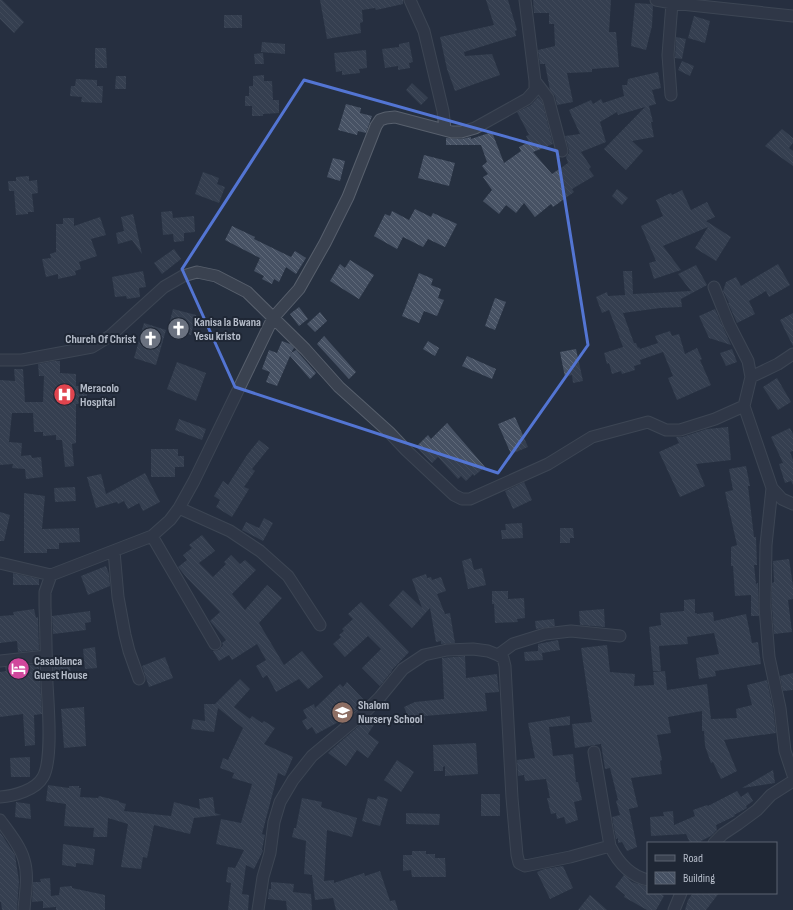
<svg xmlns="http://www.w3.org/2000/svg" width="793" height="910" font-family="'Sofia Sans Condensed',sans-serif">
  <defs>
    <pattern id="building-back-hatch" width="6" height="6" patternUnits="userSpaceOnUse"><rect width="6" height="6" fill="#475264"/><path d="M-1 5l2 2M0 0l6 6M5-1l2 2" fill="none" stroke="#5f6979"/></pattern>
  </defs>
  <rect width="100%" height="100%" fill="#263040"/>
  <path fill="url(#building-back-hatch)" d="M0 0H2L24 22 14 33 0 19Z
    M320 0H403V4L376 10 375 8 362 10 363 22 360 23 361 33 327 39Z
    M486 0H508L517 30 515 31 516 36 464 52 465 56 492 54 500 75 455 91 447 69 440 37 494 25Z
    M533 0H611L609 32H616L619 67 592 69V72L567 73 573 102 557 105 555 96 550 90 545 64H540L538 50 555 46 554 24H549V13H534Z
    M635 3 651 4 653 6 652 26 646 50 631 46Z
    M224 15H242V28H224Z
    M694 16 710 21 705 43 688 38Z
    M676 37 686 39 682 59 675 58Z
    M262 42 285 44V54L261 52Z
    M409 42 413 62 409 63 410 68 398 70V66L385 68 382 49 399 47V44Z
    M95 48H106L107 68H95Z
    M366 50 367 68 359 69 360 73 342 75V71L336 72 334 53Z
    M263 53 264 64H255L254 54Z
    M682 61 694 66 690 76 678 70Z
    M658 72 661 88 652 90 656 104 649 106 653 122H651L654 137 632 141 643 151 626 170 604 149 645 107 618 115 617 112 600 122 606 142 581 152 591 167 589 169 594 176 572 189 574 192 553 207 551 204 535 217 524 203 516 213 506 205 499 214 483 201 492 190 483 177 488 174 482 166 487 162 481 145H446V138L461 139 471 137V139L492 132 504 163 521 151 519 147 529 142 526 136 529 135 517 112 531 105 538 97 542 101 553 144 533 152 552 174 568 163 566 157 569 153V150L565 136 580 134 569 110 591 100 593 104 601 99 603 103 624 96 622 85H627L628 79Z
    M264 75V81H272L273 100H279V113L263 114V116H252V106H245V96H249V86H253V76Z
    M116 76H126V89H115Z
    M76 79 97 80V86H103L102 103 81 102 82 97 70 96 71 86H75Z
    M412 83 428 98 421 105 406 90Z
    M346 104 361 108 360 113 372 116 366 133 358 131 357 135 338 130Z
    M782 129 793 138V143L789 148 793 151V166L765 146Z
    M424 155 455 163 449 186 418 178Z
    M333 158 345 161 340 181 327 177Z
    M203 172 219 178 217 184 225 187 219 203 195 194Z
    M29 176V181L37 180 38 193 32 194 34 212H28V214L16 215 14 191H9L8 181H16V177Z
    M617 189 628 198 622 205 612 196Z
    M682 190 691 210 707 202 715 217 706 221 731 237 716 261 695 248 708 227 663 246 681 270 654 279 649 263 656 261 641 226 663 216 656 200 671 193 672 195Z
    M415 209 431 217 433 213 457 224 445 247 428 239 423 247 403 237 397 249 374 236 385 214 390 216 392 211 409 220Z
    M172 211 173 218 194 216 195 232 184 233V241L174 242 173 234 163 235 161 212Z
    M133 214 142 254 132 240 118 244 116 233 124 231 121 217Z
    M100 217 106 235 91 239 97 256 79 262 81 269 75 271 76 275 58 279V274L46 277 42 259 51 258 50 254 56 252V224H63V218H74V226Z
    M232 226 255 237 254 239 291 257 295 251 306 258 296 274 286 267 279 282 274 279 272 284 262 279 264 276 254 271 260 258 225 240Z
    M174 249 181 259 162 274 154 263Z
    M350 260 374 275 359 299 330 281 340 264 345 268Z
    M778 264 790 285 769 297 766 291 749 301 755 314 737 323 728 303H729L723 291 726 282 736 277 741 286Z
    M696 265 707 285 681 299 682 307 660 308 623 313 634 343H636L638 348 639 347 640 349 658 343 655 336 670 331 672 336 679 334 685 354 697 348 702 359 700 360 711 385 677 400 668 378 673 376 663 352 640 360 641 364 634 366 635 370 622 374 621 371 612 374 609 363 607 364 604 353 623 347 609 310 602 313 596 297 607 292 608 296 625 295 623 271H632L633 294 691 291 678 274Z
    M143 271 146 287 139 288 140 297 127 299 126 296 115 297 112 277Z
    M419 273 433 279 431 285 441 289 438 298 444 300 437 316 424 311 419 323 402 316Z
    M495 298 506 302 495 330 485 326Z
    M299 307 308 319 299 326 290 314Z
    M173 309 196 315 191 335 168 329Z
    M715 309 731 345 709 338 699 316Z
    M320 312 327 321 315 332 307 324Z
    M793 313V346L780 320Z
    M144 323 166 330 156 365 134 358Z
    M324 336 356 372 349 379 317 344Z
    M282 341 290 344 294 348 291 353 296 350 316 373 310 379 290 356 277 386 266 382 270 372 262 369 269 350 277 353Z
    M428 341 439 348 435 356 423 349Z
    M576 349 583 381 573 383 572 375 565 377 560 352Z
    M732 349 737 362 726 366 720 353Z
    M467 356 496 369 492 379 462 366Z
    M53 361H60V373L76 374V386H87V404H76V443L72 444 74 466 65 467 62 440H56V435L43 436V432H34L33 413H12L9 442 22 443 21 456 31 455 32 458 41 457 43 477 26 479 25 469 12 468 13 464 0 465V380L15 381 14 369H23L25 402H43L44 376H39L38 364Z
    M177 362 206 373 196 401 167 389Z
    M777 378 791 402 778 410 763 387Z
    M515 417 528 447 511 454 498 424Z
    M179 419 206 429 202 440 175 430Z
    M447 423 485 467 474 476 473 474 466 481 461 476 458 479 438 457 432 463 416 447 428 435 431 439Z
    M728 427 731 460 696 464 705 486 680 497 659 452 679 443 676 437H682L707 429Z
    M790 428 793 434V451L790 452 793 460V485L791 481 785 483 779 464 783 463 771 437Z
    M259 440 269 448 252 469 255 471 244 487 249 489 232 517 216 507 220 500 214 496 223 481 228 485 247 455Z
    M151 449H178V456H184V467H175V477H151Z
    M746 466 750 486H748L754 537H756L757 565H754L756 584 758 583 759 616H751V595L735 596 733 566H731V547L737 545 725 492 733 490 729 469Z
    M145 473 160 502 143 511 139 503 128 509 124 501 118 504 117 502 96 508 87 477 101 474 106 494Z
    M524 482 532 500 513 509 505 491Z
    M75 487 76 501 55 502 54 488Z
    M24 493 45 496 42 529 79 528 80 542 59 543V549H47V553H24Z
    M0 512 10 515 4 541H0Z
    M264 518 273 523 263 541 242 530 246 522 259 528Z
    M522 523 523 538 502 539 501 530H506L505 524Z
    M560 528H573L574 538H570V543H560Z
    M202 535 215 551 199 563 213 577 226 564 224 562 231 555 240 564 245 560 256 570 232 594 245 610 267 585 282 598 259 623 284 665 302 651 323 677 308 689 299 679 276 692 267 675 263 678 256 666 266 660 257 644 232 660 229 655 219 661 213 651 219 650 223 645 222 643 226 640 210 621 220 612 187 578 178 567 187 560 183 555 192 548 189 545Z
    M471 558 474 570 482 568 486 585 468 589 462 561Z
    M789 559 793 586V599L788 600 792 632 774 634 772 607V583L774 582 773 561Z
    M106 566 109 574 110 586 88 595 81 576Z
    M13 573 39 579V585H13Z
    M426 574 427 578 431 577 432 580 441 577 446 591 437 594 445 614 450 613 455 643 441 644V641L436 642 430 608 412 628 389 605 403 590 422 608 412 579Z
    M492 591H508V599L524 598 525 618 517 619 518 622 495 623 494 604H492Z
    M695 599V613H697V614L713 612 714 621 746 614 752 643 758 642 761 664 715 671 716 676 699 679 696 658 719 654 714 633 687 637 688 644 659 646 661 671H653L649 627 661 625 660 613 684 611V600Z
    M361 602 409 652 392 670V671L380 686 362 668 381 649 368 636 345 657 333 644 341 637 339 635 344 631 342 629 353 619 348 614Z
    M34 609 36 618 38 617 39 650 18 652 17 641 0 643V616L14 615 13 612Z
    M604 609 605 627 580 625 579 611Z
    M90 611 91 622 85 623 86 630 53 634 52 616Z
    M554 619 555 626 536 629 535 621Z
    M558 640 560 650 542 653 543 660 525 661 524 652 538 651V644Z
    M607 645 610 672 635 674 634 686 654 685 653 672 665 671 667 690 707 684 711 719 737 718 736 709 752 705 747 685 767 680 773 709 776 733 724 740 737 771 721 779 713 762 711 763 705 746 704 731H702V711L668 717 671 733 657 735 662 760 660 761 662 774 631 778 638 807 629 809 637 847 627 851 622 842 618 843V838L616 839 612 817 620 815 616 801 618 800 610 768 605 769 601 744 575 748 572 724 592 722 581 648Z
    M95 647 97 668 85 669 83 649Z
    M465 656 466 678 497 674 499 692 485 693 487 711 424 716 425 720 412 726 404 707 415 702 444 699 442 658Z
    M165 657 173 678 149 687 142 666Z
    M70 663 71 679 54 680 53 665Z
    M39 664 42 714 34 715 35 745 25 746 23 714 0 717V672L6 671 5 667Z
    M793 673V690L783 691 780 676Z
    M240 679 250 689 234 707 250 719 252 716 262 723 264 721 275 728 264 744 293 757 285 776 278 773 262 834 265 835 262 850 263 851 254 869 246 865 242 894 249 895 248 910H228L231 883 226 882 228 867 235 868 244 850 216 844 221 819 241 823 252 784 232 778 234 773 220 768 223 758 228 760 240 734 243 728 218 708 214 732 191 729 193 719 205 721 204 704H215Z
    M347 682 364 700 355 708 357 709 348 717 316 734 312 727 307 730 302 721 307 718 303 710 314 704 315 708 340 684 343 687Z
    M84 707 86 746 64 748 61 709Z
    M570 716V725L549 727 553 756 573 754 576 782H578L582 800 574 802 578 820 566 824 564 817 557 819 556 813 551 814 547 798H550L546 779 525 781 524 775 518 776 517 760 535 758 528 723Z
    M368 718 375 723 368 734 379 742 368 758 357 750 346 766 328 753 331 750Z
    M476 743 478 774 445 776V766L443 767V771H434L433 745Z
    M30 757V777H11L10 758Z
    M397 760 414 772 401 792 384 780Z
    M773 770 775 783 742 788Z
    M48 785 69 788V786H79V788H81L80 797 98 798 99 796 119 801V802L126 804 124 811 171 816 174 802 200 809 199 799 213 797 215 813 221 815 194 818 190 834 154 825 147 858 143 857 141 869 121 867 128 824 108 818 107 837H93L94 828 64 826 66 804 46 801Z
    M737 791 741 797 748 792 753 801 746 806 747 808 734 815 735 816 716 825 717 830 711 836 701 841 702 843H690L686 834 651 836 650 817 664 816 663 812 673 811 674 825 695 816 693 810 707 805 708 806Z
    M481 794H500V816H481Z
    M378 796 388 799 380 826 362 821 368 798 376 800Z
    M302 798 322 802 321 807 357 818 352 837 327 830 324 881 334 880V883L364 873 365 876 380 871 390 901 395 900 398 910H336L333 898 315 900 312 875 304 874 306 841 292 837 294 828H296Z
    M16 802 30 804 31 819 15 817Z
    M406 813 440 814 439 825 406 824Z
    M0 832 15 855 19 881 17 910H2L1 902H0Z
    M63 844 95 849 93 865 76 863V867L62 865Z
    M412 851H426V854H435V858H445L446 877H412L411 870 403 871V855H412Z
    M563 866 573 888 550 899 537 872 544 869Z
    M624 875 632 882 648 887V893H659L664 896 656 910H647L624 897 625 895 615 887Z
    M50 878 51 896 59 895 60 887 72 886V888L105 895V910H56V907L43 908V901L32 902 33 882H41L40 879Z
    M271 882 294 884 293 892 311 894 312 910H287L286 901 268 899 269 889H271Z
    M693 893H719L706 910H685L688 900Z
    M590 895 607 910H578Z"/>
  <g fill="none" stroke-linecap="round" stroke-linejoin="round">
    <defs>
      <path id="minor" d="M410 0 424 31 443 111 445 129
        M656 0 672 3 793 16
        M535 81 548 98 562 151
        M671 95 668 55 672 3
        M714 287 729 324 748 361 751 377
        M0 360H22L92 347 110 336 164 287 183 276 197 272 216 276 247 292 305 349 339 387 389 432 406 450 454 495 462 499H470L548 464 592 437 618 430 648 422 666 430H680L715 419 744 406 751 377 778 364 793 354
        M744 406 772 488 766 545 765 607 769 657 780 708 785 751 793 775
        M772 488 782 499 793 504
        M179 508 230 531 260 551 288 576 320 625
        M152 536 215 644
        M114 551 118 597 125 635 129 651 139 679
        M0 563 51 575 152 536 170 520 179 508 194 481 273 318 299 289 325 243 348 197 376 126 380 120 386 118 395 117 452 132H461L475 128 527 99 535 90V81L525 0
        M498 655 513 644 545 634 571 631 620 636
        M0 661 46 656
        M594 752 610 846
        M0 797C14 796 36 790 43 777 53 760 48 704 47 683 46 657 46 631 45 606V592L51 575
        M0 820C8 831 21 847 24 860 29 876 25 894 24 910
        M714 843 723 834 738 824 757 810 771 795 793 781
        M258 910 263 877 270 853 274 822 280 802 293 780 312 756 367 710 380 697 403 669 424 655 447 650 473 649 488 651 498 655 503 658 505 666 512 798 517 855 519 863 525 866 570 857 610 846C618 862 630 876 648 880
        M674 910 681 893"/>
    </defs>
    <use href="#minor" stroke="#58606d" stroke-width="13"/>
    <use href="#minor" stroke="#3a4250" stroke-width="11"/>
  </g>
  <path d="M0 0H793V910H0ZM304 80 557 151 588 345 498 473 235 387 182 269Z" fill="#263040" fill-opacity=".55" fill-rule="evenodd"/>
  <path fill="none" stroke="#5375d3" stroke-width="3" stroke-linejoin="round" d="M304 80 557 151 588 345 498 473 235 387 182 269Z"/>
  <defs>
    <symbol id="church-disc" viewBox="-11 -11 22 22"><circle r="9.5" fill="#6b7280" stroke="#1f2735"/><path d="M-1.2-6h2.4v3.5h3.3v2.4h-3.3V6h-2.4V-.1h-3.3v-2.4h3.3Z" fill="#fff"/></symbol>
    <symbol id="hospital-disc" viewBox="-11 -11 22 22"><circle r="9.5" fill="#e0444e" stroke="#1f2735"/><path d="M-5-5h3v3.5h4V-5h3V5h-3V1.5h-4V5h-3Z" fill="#fff"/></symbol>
    <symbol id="hotel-disc" viewBox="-11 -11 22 22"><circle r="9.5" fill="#d1479c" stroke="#1f2735"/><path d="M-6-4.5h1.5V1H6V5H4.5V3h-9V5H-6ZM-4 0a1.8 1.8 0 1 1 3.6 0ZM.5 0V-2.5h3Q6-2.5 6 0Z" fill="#fff"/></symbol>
    <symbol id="school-disc" viewBox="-11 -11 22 22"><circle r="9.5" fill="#8d6e63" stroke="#1f2735"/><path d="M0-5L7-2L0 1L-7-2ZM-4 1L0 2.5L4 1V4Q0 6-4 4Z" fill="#fff"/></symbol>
  </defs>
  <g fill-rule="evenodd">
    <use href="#church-disc" x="166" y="316" width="25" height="25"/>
    <use href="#church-disc" x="138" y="326" width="25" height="25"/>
    <use href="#hospital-disc" x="52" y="382" width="25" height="25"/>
    <use href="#hotel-disc" x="6" y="656" width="25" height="25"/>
    <use href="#school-disc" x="330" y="700" width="25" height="25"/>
  </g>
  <g text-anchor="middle" stroke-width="4" stroke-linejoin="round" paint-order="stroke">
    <g font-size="12" font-weight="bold" fill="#b6bdca" stroke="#1f2735" text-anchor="start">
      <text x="194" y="326">Kanisa la Bwana<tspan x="194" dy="14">Yesu kristo</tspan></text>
      <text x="136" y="343" text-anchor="end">Church Of Christ</text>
      <text x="80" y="392">Meracolo<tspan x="80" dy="14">Hospital</tspan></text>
      <text x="34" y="665">Casablanca<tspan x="34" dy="14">Guest House</tspan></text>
      <text x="358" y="709">Shalom<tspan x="358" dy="14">Nursery School</tspan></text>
    </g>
  </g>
  <rect x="647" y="842" width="130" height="52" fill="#1f2735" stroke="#5b6371"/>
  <rect x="655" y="855" width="20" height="6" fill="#3a4250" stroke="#5b6371"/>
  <text x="683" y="862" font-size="12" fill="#b6bdca">Road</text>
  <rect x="655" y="872" width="20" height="12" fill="url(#building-back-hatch)" stroke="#5b6371"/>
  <text x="683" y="882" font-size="12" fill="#b6bdca">Building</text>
</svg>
